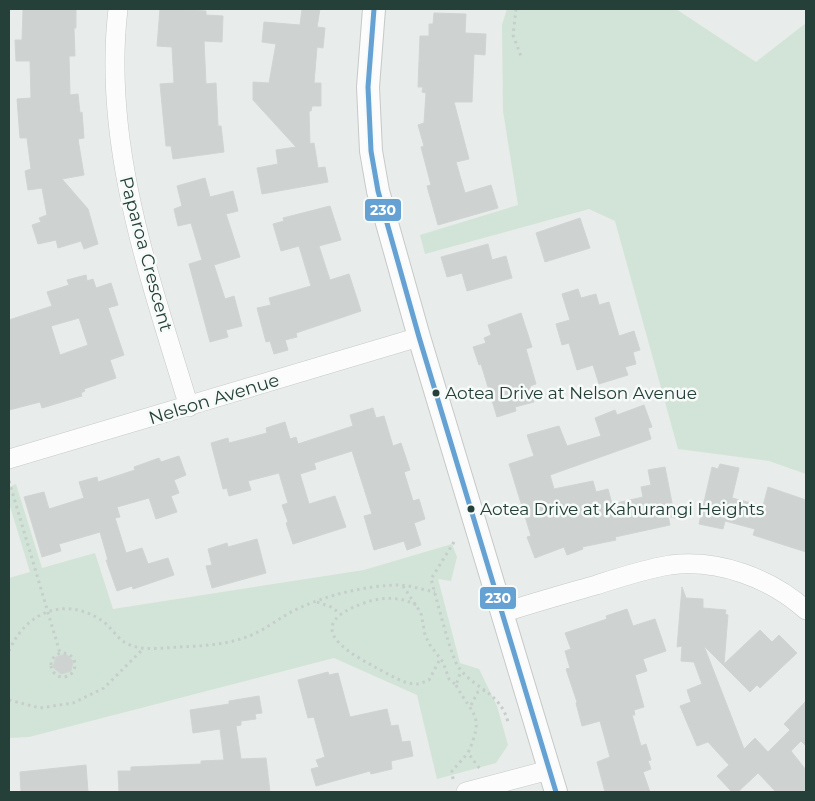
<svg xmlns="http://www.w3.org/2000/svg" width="815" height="801" font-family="Montserrat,sans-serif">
  <rect width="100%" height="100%" fill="#e8ecea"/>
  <path fill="#d2e4d8" d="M507 9H676L756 62 806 23V474L769 461 678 449 615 221 589 209 425 254 420 235 518 205 503 111 502 25Z
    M16 484 42 568 95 553 113 609 364 570 452 544 457 557 451 581 438 579 460 663 479 669 497 706 508 745 496 763 437 779 417 695 334 658 29 737 9 738V578L30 572 9 503V487Z"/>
  <path fill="#ced3d1" stroke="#d0d5d3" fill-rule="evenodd" d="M32 9H76V28H74L75 56H69L70 95 78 94 80 113 82 112 84 138 78 139 84 175 62 179 88 209 98 244 84 249 81 241 58 248 56 240 38 244 32 225 41 222 39 218 47 215 42 188 28 190 25 171 31 169 27 138H20L17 99 31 98 30 61H16L15 40H22L23 10Z
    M160 9 206 11V15L223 16 222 42 204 41 206 84 216 83 218 126H221L224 152 173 159 171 146H166L160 84 174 83 172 47 157 46Z
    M302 9H320L317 27 325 28 323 48 317 47 314 83H321V106H312L311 111H309L310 144 314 143 318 168 325 167 328 182 262 194 257 168 278 164 276 150 296 147 253 100V82L269 83 276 44 262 42 264 22 300 25Z
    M434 13 466 14 465 33 486 34 485 55 474 54 472 102H454L469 159 456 162 465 193 491 185 498 208 438 225 427 186 431 185 421 147 424 146 418 125 424 123 426 93 422 92 423 87H418L420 36H429V24H433Z
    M205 178 210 197 233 191 238 211 226 214 240 257 214 265 225 299 234 296 242 326 226 330 228 337 210 342 189 264 202 260 191 223 178 226 174 209 182 206 177 186Z
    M330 206 341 240 319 246 330 280 349 274 361 311 296 333 297 337 285 340 288 350 274 354 270 341 266 342 257 308 271 305 269 298 311 286 299 246 281 251 273 224 284 221 283 218Z
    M580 218 590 248 545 262 536 233Z
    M488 244 492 260 506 256 512 278 467 291 462 273 447 277 441 257Z
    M86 275 87 281 93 279 96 288 111 283 118 305 108 308 124 355 110 360 116 378 84 389 85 391 81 393 82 396 42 408 40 402 9 410V320L52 306 47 292 69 285 67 280ZM79 318 88 345 60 355 51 326Z
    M578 289 581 298 596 294 599 305 609 302 619 336 634 331 640 350 633 352 636 364 625 367 628 375 599 384 593 365 577 370 569 343 562 345 556 324 570 320 562 294Z
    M521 313 532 347 526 349 536 384 530 386 534 402 515 407 516 411 497 417 481 364 479 365 473 347 486 343 484 338 491 335 488 325Z
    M644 405 652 427 648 428 651 439 550 475 554 489 593 481 596 492 608 489 612 504 643 497 641 487 651 485 648 470 665 467 675 518 668 516 670 525 615 537 616 540 582 547 583 549 567 555 564 547 535 558 527 537 531 536 509 464 534 456 527 435 559 426 567 446 601 436 595 418 615 410 617 415Z
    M373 408 376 418 384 416 393 446 401 443 410 470 404 472 413 501 419 499 425 519 414 523 421 545 407 550 404 541 374 550 364 516 372 514 352 451 314 463 316 469 300 474 309 504 335 496 346 527 293 544 286 523 288 522 282 505 288 503 279 473 248 481 251 490 229 496 227 488 223 489 211 443 228 438 229 443 267 433 266 428 285 422 290 439 296 437 298 444 353 426 350 415Z
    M179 456 186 475 174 480 179 493 171 496 177 512 156 519 149 498 117 507 120 517 115 518 126 553 142 548 148 564 168 558 174 575 133 589 132 586 117 591 106 560H108L100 532 59 544 61 551 42 557 24 497 44 492 49 509 84 498 79 482 97 477 98 482 135 470 134 467 159 458 161 462Z
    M720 464 739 468 732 498 763 506 768 487 806 500V552L753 535 755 529 725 521 723 529 699 524 712 467 718 469Z
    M257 539 266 573 212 588 206 566 212 565 208 549 227 543 228 547Z
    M682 587 686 598 703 599V608L726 610 725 614 728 615 724 664 760 630 772 642 779 635 797 653 760 688 757 685 750 692 704 646 744 749 755 738 768 752 790 730 784 724 806 701V746L801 741 791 751 806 770V792H776L758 773 738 792H732L717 776 729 765 708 742 697 746 680 706 691 702 687 690 702 684 694 662 681 661 682 646 677 647Z
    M627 609 633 626 655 619 666 651 643 659 647 671 635 675 644 707 634 710 635 715H632L641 746 646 744 651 760 648 761 651 769 643 772 650 792H605L597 762 610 757 600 721 582 726 576 703 577 702 566 669 570 668 565 651 571 649 565 633 607 619 606 616Z
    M66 654 73 661 71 671 61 674 53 667 56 657Z
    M328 672 329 675 338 673 350 717 387 709 391 726 398 725 402 742 410 741 413 756 391 761 392 769 371 774 370 771 316 786 311 769 319 767 316 760 325 757 314 717 308 718 298 680Z
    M259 696 262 713 255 714 256 719 241 721V725L236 726 241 759 266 758 270 792H119L118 771H131V767L201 764V761L224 760 220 729 193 733 190 710 229 704V701Z
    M86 765 88 792H21L20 772Z"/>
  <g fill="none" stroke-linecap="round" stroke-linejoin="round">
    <defs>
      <path id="minor" d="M118 9C102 145 150 278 189 407
        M9 459 419 337
        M502 613C533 603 565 594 596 585 621 577 645 569 670 565 719 559 770 578 806 610
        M466 792 549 770"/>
      <path id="tertiary" d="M374 9 368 87 371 151 378 191 419 337 556 792"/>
    </defs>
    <use href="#minor" stroke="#c5c9c7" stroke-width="20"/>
    <use href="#tertiary" stroke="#c5c9c7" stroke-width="24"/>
    <path stroke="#c6cecc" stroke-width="3" stroke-dasharray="2.5 4" stroke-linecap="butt" d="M516 9 513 35 521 56
      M9 481 60 653
      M454 542 431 579C436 596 451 658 459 668 476 690 500 692 508 722
      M403 586 421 613 425 635 430 645 443 662 449 679 456 685 461 671
      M317 602 331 607 341 614
      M416 605C400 596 381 597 364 603 305 624 339 648 375 667 387 673 404 685 418 684 421 684 425 681 429 680L440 659
      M9 651C26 612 64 596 101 620 112 627 117 640 130 645 145 651 162 648 178 647 201 646 227 645 249 636 265 630 279 618 295 610 326 595 367 585 401 585 412 586 424 590 435 592
      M51 665a12 12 0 1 1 24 0a12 12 0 1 1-24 0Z
      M456 685C473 717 485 714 468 753L480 769
      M9 700 40 708 73 703 104 688 142 650
      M471 705 478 692 486 690
      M453 779 452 771 468 753"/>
    <use href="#minor" stroke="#fcfcfc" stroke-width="19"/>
    <use href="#tertiary" stroke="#fcfcfc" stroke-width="22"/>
    <defs>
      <path id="bus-1" d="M374 9 368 87 371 151 378 191 419 337 556 792"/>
    </defs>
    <use href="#bus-1" stroke="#f6faf8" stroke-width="9"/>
    <use href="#bus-1" stroke="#65a1d3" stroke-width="5"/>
  </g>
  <g fill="#253f39" stroke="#f6faf8" stroke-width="2">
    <circle cx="436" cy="393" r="4.5"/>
    <circle cx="471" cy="509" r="4.5"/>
  </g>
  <g text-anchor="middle" stroke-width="5" stroke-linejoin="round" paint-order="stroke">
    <g font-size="17" fill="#253f39" stroke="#f6faf8" text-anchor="start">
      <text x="445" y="399">Aotea Drive at Nelson Avenue</text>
      <text x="480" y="515">Aotea Drive at Kahurangi Heights</text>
    </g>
    <g font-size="18" fill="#253f39" stroke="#f6faf8">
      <text transform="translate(146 254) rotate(75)" y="6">Paparoa Crescent</text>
      <text transform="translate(214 399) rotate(-17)" y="6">Nelson Avenue</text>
    </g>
  </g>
  <g stroke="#f6faf8" stroke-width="2">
    <rect x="364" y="198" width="38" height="24" rx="5" fill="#65a1d3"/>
    <rect x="479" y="586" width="38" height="24" rx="5" fill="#65a1d3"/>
  </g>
  <g font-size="14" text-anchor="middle" font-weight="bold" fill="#fff">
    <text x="383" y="215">230</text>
    <text x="498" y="603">230</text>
  </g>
  <rect width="815" height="801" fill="none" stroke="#253f39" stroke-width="20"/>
</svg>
